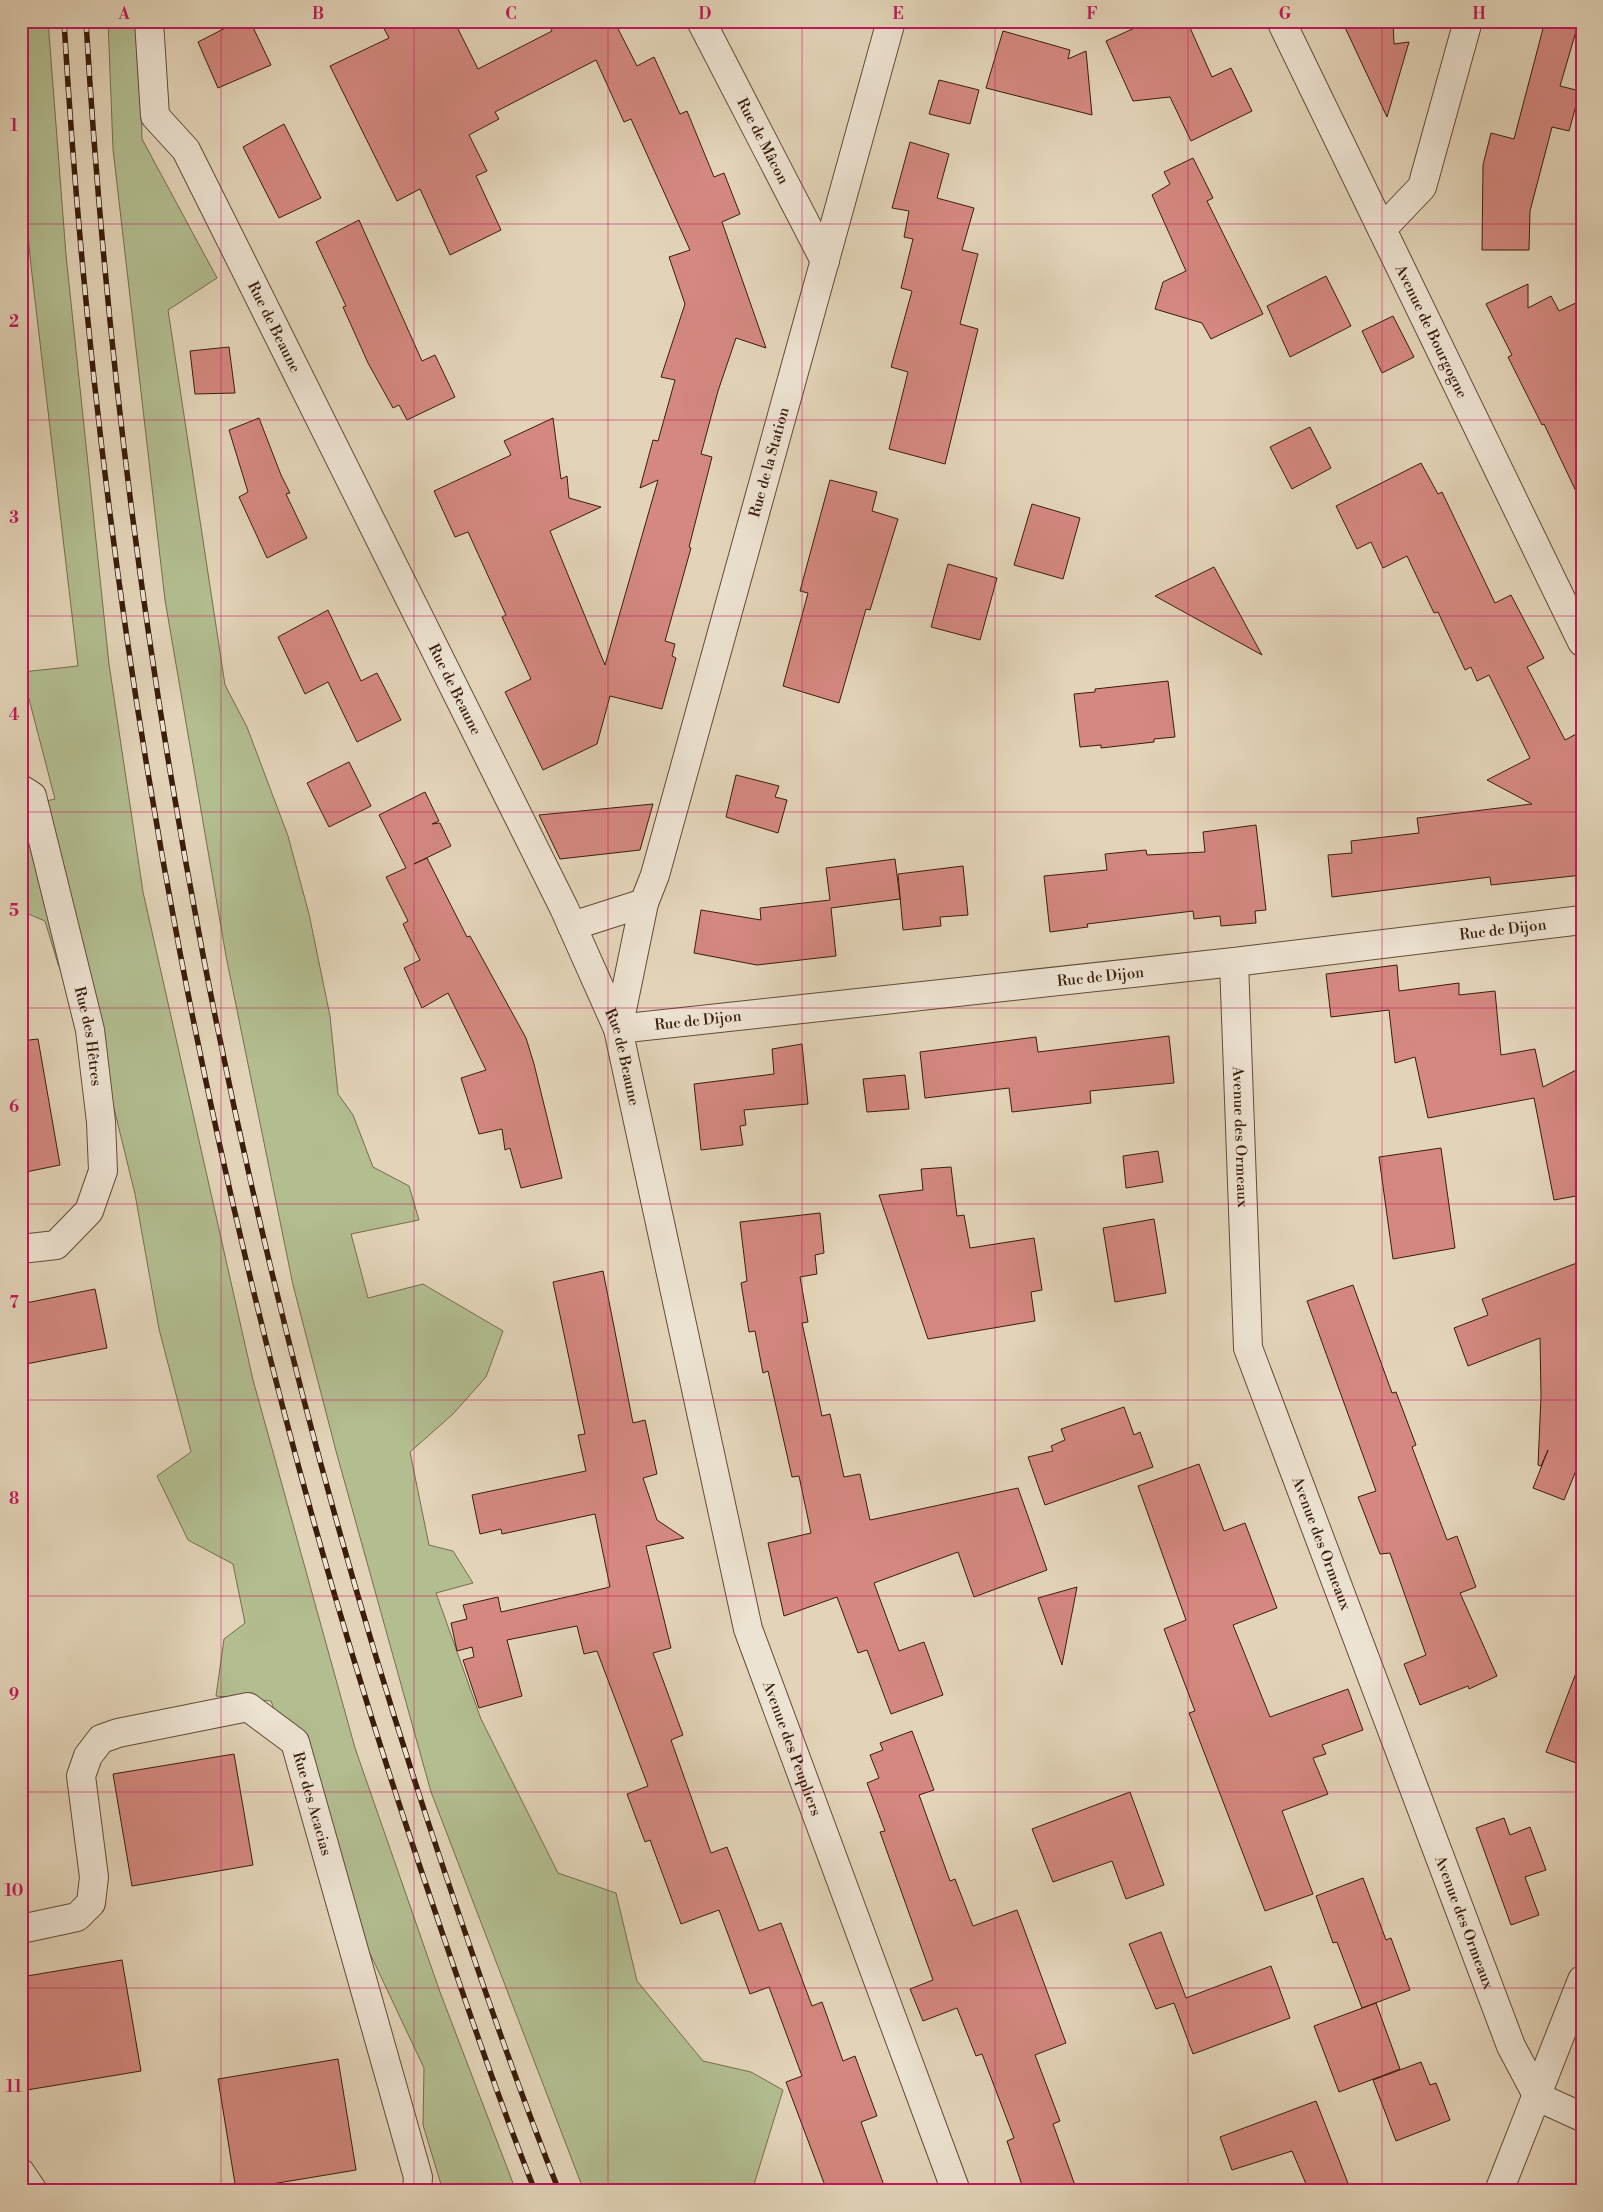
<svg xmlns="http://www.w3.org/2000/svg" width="1603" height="2212" font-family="'Libre Bodoni',serif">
  <rect width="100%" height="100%" fill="#e3d4b9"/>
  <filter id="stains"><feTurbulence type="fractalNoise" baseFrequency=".004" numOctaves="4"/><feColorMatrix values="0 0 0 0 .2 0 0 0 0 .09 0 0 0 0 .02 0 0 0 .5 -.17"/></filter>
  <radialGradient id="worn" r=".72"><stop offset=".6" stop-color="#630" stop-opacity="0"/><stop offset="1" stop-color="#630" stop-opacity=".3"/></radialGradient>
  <path fill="#b2bd90" stroke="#766d4e" d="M21 21H48L66 255 109 664 143 892 253 1380 355 1748 440 1992 516 2191H443L423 2125 424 2068 342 1894 271 1701 216 1696 224 1639 245 1623 233 1564 188 1540 157 1476 191 1452 159 1329 135 1194 109 1088 58 964 45 921 21 911V807L55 799 22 672 78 666 31 266 21 162Z
    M108 21H139L142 139 217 278 168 310 225 685 247 727 288 836 309 914 330 1016 338 1094 353 1115 373 1167 409 1186 419 1220 351 1234 368 1298 423 1284 503 1331 486 1377 453 1414 410 1452 429 1545 453 1551 473 1583 436 1593 481 1719 558 1873 616 1893 637 1981 703 2061 751 2072 783 2090 752 2191H584L431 1792 336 1451 293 1285 226 956 165 600 113 149Z"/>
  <path fill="#d48880" stroke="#3a1d0b" d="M239 21H250L271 65 218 88 198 42Z
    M380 21H454L478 69 552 31 547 21H614L637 66 654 57 680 114 687 111 714 177 724 173 740 214 722 222 766 348 736 338 718 391 701 454 712 457 689 547 691 548 665 641 675 644 672 656 676 658 662 709 610 696 597 744 543 770 505 692 531 679 502 617 506 615 468 532 455 537 434 491 511 455 504 441 553 418 561 479 567 476 569 498 601 507 550 531 605 665 658 480 640 488 653 440 658 441 675 380 661 377 685 304 669 257 690 250 631 119 624 122 596 60 495 112 499 119 469 135 487 171 476 176 501 230 450 255 420 189 397 201 330 66 389 38Z
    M1150 21H1187L1212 77 1231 68 1252 111 1191 141 1170 97 1133 101 1106 41Z
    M1342 21H1393L1394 44 1409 42 1387 117Z
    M1545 21H1579L1560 86 1580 91 1569 131 1552 127 1530 211 1529 250H1482L1483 165 1491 133 1514 139Z
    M1003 31 1070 50 1068 59 1086 51 1092 115 986 88Z
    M939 80 979 90 970 124 929 114Z
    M284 124 321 198 279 218 243 147Z
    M910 142 949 154 937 198 974 208 962 250 978 254 960 324 978 329 945 464 889 449 908 372 891 367 912 291 901 288 913 239 904 237 909 211 892 208Z
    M1193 158 1213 198 1207 201 1263 314 1211 339 1202 323 1155 309 1163 282 1186 271 1152 195 1170 184 1164 172Z
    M359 220 422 361 435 355 455 397 407 420 399 405 393 408 368 363 343 307 346 306 316 242Z
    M1326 276 1351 326 1290 357 1267 306Z
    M1528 284V308L1551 296 1559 311 1582 300V504L1544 424 1542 425 1508 357 1512 355 1486 304Z
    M1393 316 1414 357 1382 373 1362 331Z
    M229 347 235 393 195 394 190 351Z
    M259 418 281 475 290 493 286 494 307 538 267 558 239 497 248 492 229 430Z
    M1310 427 1331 468 1292 489 1270 447Z
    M1421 463 1438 494 1442 492 1495 603 1511 595 1544 658 1527 667 1565 740 1582 731V875L1491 885 1490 877 1332 897 1328 855 1352 853 1351 841 1419 833 1417 818 1532 804 1487 780 1530 758 1489 675 1477 681 1471 667 1465 670 1438 612 1434 613 1407 556 1383 568 1371 542 1357 549 1336 506Z
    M830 480 877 492 872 511 898 519 870 610 866 609 839 703 783 686 808 593 800 591Z
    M1032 504 1080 518 1063 579 1014 565Z
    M948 564 997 578 980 640 931 627Z
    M1214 567 1262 655 1155 596Z
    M328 610 361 681 377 673 401 720 357 742 328 682 305 694 278 637Z
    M1168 681 1175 737 1154 739V742L1101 748V745L1080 747 1074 694 1095 692V689Z
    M349 762 371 806 329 827 307 783Z
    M736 775 779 786 775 797 787 800 778 833 726 817Z
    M425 792 439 821 432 824 440 823 451 846 414 864 427 858 467 937 470 936 526 1038 534 1064 562 1178 521 1188 510 1148 505 1150 502 1129 479 1134 461 1078 486 1070 448 993 422 1008 404 968 420 960 403 924 408 921 386 877 406 868 379 815Z
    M653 804 640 850 560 859 539 815Z
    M1256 825 1266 910 1255 911 1256 923 1221 926 1220 916 1194 919 1193 911 1087 924 1088 927 1050 932 1044 876 1107 870 1105 854 1146 850 1147 855 1205 852 1203 832Z
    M895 859 900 899 831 908 836 956 757 965 694 953 701 910 761 920 760 908 830 900 826 868Z
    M963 866 968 915 940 917 941 926 903 930 898 874Z
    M1397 965 1399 991 1459 983V995L1495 991 1501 1055 1535 1049 1543 1087 1582 1067V1195L1554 1200 1534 1098 1428 1118 1415 1057 1395 1063 1389 1010 1331 1017 1326 974Z
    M1169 1036 1174 1083 1090 1091 1091 1103 1012 1112 1009 1088 925 1098 920 1052 1036 1037 1038 1052Z
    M38 1039 60 1165 21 1173V1041Z
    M802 1044 808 1104 744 1110 746 1125 740 1126 743 1145 701 1150 694 1084 774 1074 772 1049Z
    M905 1075 909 1109 867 1112 863 1079Z
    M1441 1148 1455 1248 1393 1259 1379 1157Z
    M1158 1151 1163 1182 1126 1188 1123 1156Z
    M951 1167 957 1216 964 1215 970 1248 1034 1238 1042 1290 1031 1292 1035 1321 928 1339 879 1195 923 1190 921 1169Z
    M820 1213 824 1253 815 1255 817 1274 800 1277 808 1322 802 1323 822 1416 830 1414 844 1477 860 1474 870 1520 1018 1488 1047 1570 974 1597 958 1552 874 1583 899 1651 924 1642 943 1695 891 1714 867 1650 858 1653 837 1597 784 1616 768 1543 811 1533 799 1476 792 1477 768 1371 763 1373 755 1331 749 1332 741 1283 747 1281 740 1222Z
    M1154 1219 1166 1293 1115 1302 1103 1228Z
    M1582 1261V1456L1564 1500 1533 1488 1548 1450 1541 1466 1538 1465 1541 1397 1540 1338 1468 1366 1454 1328 1488 1315 1482 1299Z
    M603 1271 633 1423 645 1420 657 1474 643 1478 657 1520 684 1538 646 1546 671 1648 653 1653 683 1735 671 1740 711 1853 727 1847 759 1931 781 1923 812 2006 822 2002 843 2061 855 2056 877 2116 861 2122 886 2191H827L786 2082 802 2076 769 1987 750 1994 719 1910 681 1924 650 1840 645 1842 627 1794 648 1786 597 1651 584 1654 577 1626 507 1640 522 1696 479 1708 463 1660 474 1657 472 1647 457 1651 451 1623 467 1619 463 1605 498 1597 501 1612 610 1587 595 1514 502 1534 501 1529 480 1534 472 1495 586 1471 578 1435 585 1434 553 1282Z
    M1353 1285 1392 1393 1396 1392 1416 1445 1412 1447 1447 1540 1457 1536 1476 1587 1460 1593 1497 1676 1469 1689 1468 1686 1420 1705 1404 1664 1426 1655 1390 1553 1380 1554 1358 1497 1376 1491 1307 1301Z
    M95 1289 107 1348 21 1365V1304Z
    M1124 1407 1134 1435 1140 1432 1153 1467 1045 1505 1028 1457 1053 1451 1051 1446 1065 1440 1061 1429Z
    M1199 1464 1224 1531 1245 1523 1277 1608 1233 1625 1270 1717 1348 1689 1363 1730 1322 1745 1326 1754 1313 1758 1328 1794 1282 1811 1313 1894 1265 1911 1189 1713 1195 1711 1164 1629 1186 1620 1138 1486Z
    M1077 1587 1062 1665 1038 1598Z
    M1579 1665H1582V1765L1546 1752Z
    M912 1731 934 1790 919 1795 950 1881 955 1879 973 1926 1017 1910 1066 2043 1035 2055 1060 2121 1053 2124 1077 2191H1024L1007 2141 1014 2138 982 2054 976 2056 957 2008 923 2021 910 1989 933 1980 880 1832 885 1831 867 1783 879 1778 870 1755 883 1750 880 1743Z
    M234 1754 253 1865 132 1886 113 1774Z
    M1130 1792 1164 1885 1126 1899 1112 1861 1053 1882 1032 1829Z
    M1504 1818 1510 1835 1530 1827 1546 1870 1525 1877 1539 1915 1511 1925 1476 1828Z
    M1363 1878 1386 1940 1391 1938 1410 1990 1362 2008 1337 1942 1333 1943 1316 1896Z
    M1161 1932 1186 1998 1271 1966 1290 2018 1193 2054 1174 2003 1156 2009 1129 1944Z
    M122 1960 141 2071 21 2091V1977Z
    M1376 2003 1400 2069 1339 2092 1314 2026Z
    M338 2059 356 2170 236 2190 218 2079Z
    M1421 2062 1430 2085 1436 2083 1450 2120 1396 2141 1373 2080Z
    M1316 2101 1351 2191H1309L1292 2151 1232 2170 1220 2137Z"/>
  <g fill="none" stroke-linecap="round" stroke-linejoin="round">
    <defs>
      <g id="minor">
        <path id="s1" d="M149 21 155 116 186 150 564 908 618 1029 748 1629 956 2191"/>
        <path id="s2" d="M701 21 825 261"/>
        <path id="s3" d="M1281 21 1582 642"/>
        <path d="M1382 229 1422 187 1468 21"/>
        <path id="s4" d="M21 789 32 796 90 1030 101 1122 103 1171 89 1211 56 1245 21 1249"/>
        <path id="s5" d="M644 903 618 1029 1234 962 1582 920"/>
        <path id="s6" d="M572 926 644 903 655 875 891 21"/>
        <path id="s7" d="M1234 962 1248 1348 1511 2046 1538 2097 1582 2117"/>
        <path id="s8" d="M21 1929 77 1917 91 1903 94 1877 81 1776 88 1756 101 1739 118 1733 248 1707 295 1742 418 2177 417 2191"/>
        <path d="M21 2173 33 2191"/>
        <path d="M1499 2191 1582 1980"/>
      </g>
    </defs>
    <use href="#minor" stroke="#644b36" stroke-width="30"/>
    <use href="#minor" stroke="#ede3d2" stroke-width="28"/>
    <defs>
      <path id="rail" d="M64 21C101 648 219 1269 419 1864 456 1973 492 2083 535 2191
        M86 21C123 648 242 1268 442 1864 479 1974 516 2083 559 2191"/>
    </defs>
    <use href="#rail" stroke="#3a1d0b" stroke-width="5.5"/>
    <use href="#rail" stroke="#ede3d2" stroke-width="4" stroke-dasharray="11" stroke-linecap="butt"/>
  </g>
  <path fill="none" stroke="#c2185b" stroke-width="1" stroke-opacity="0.55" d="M221 21V2191M414 21V2191M608 21V2191M802 21V2191M995 21V2191M1188 21V2191M1382 21V2191M21 224H1582M21 420H1582M21 616H1582M21 812H1582M21 1008H1582M21 1204H1582M21 1400H1582M21 1596H1582M21 1792H1582M21 1988H1582"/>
  <g text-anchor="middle" stroke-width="4" stroke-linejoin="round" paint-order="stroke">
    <g font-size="15" fill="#3a1d0b" stroke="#ede3d2">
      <text dy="5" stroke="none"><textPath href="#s2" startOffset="135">Rue de Mâcon</textPath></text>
      <text dy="5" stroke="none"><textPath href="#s1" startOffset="339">Rue de Beaune</textPath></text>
      <text dy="5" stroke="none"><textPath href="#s3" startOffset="345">Avenue de Bourgogne</textPath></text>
      <text dy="5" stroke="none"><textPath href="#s6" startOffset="534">Rue de la Station</textPath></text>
      <text dy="5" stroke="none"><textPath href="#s1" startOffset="744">Rue de Beaune</textPath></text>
      <text dy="5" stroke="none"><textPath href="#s5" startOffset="1019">Rue de Dijon</textPath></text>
      <text dy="5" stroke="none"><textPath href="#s5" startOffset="614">Rue de Dijon</textPath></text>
      <text dy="5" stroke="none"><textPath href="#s5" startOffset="209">Rue de Dijon</textPath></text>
      <text dy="5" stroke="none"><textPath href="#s4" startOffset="260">Rue des Hêtres</textPath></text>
      <text dy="5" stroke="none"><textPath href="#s1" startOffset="1149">Rue de Beaune</textPath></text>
      <text dy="5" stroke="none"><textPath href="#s7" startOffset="175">Avenue des Ormeaux</textPath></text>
      <text dy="5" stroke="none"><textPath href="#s7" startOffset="595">Avenue des Ormeaux</textPath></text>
      <text dy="5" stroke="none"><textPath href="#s1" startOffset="1862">Avenue des Peupliers</textPath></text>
      <text dy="5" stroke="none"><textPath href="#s8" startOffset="521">Rue des Acacias</textPath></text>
      <text dy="5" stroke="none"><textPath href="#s7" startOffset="1000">Avenue des Ormeaux</textPath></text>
    </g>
  </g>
  <rect width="1603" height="2212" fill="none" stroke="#e3d4b9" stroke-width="55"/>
  <rect x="28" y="28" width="1548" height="2156" fill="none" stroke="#c2185b" stroke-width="2"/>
  <g font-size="16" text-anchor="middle" font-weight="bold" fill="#c2185b">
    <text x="124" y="19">A</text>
    <text x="318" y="19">B</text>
    <text x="511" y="19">C</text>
    <text x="705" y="19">D</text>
    <text x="898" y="19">E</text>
    <text x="1092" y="19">F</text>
    <text x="1285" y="19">G</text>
    <text x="1479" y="19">H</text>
    <text x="14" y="131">1</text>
    <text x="14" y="327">2</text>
    <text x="14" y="523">3</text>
    <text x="14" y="720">4</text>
    <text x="14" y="916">5</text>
    <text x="14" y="1112">6</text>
    <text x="14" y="1308">7</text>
    <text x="14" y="1504">8</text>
    <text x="14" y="1700">9</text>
    <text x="14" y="1896">10</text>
    <text x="14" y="2092">11</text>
  </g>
  <rect width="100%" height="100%" filter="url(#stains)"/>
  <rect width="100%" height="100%" fill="url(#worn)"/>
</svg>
